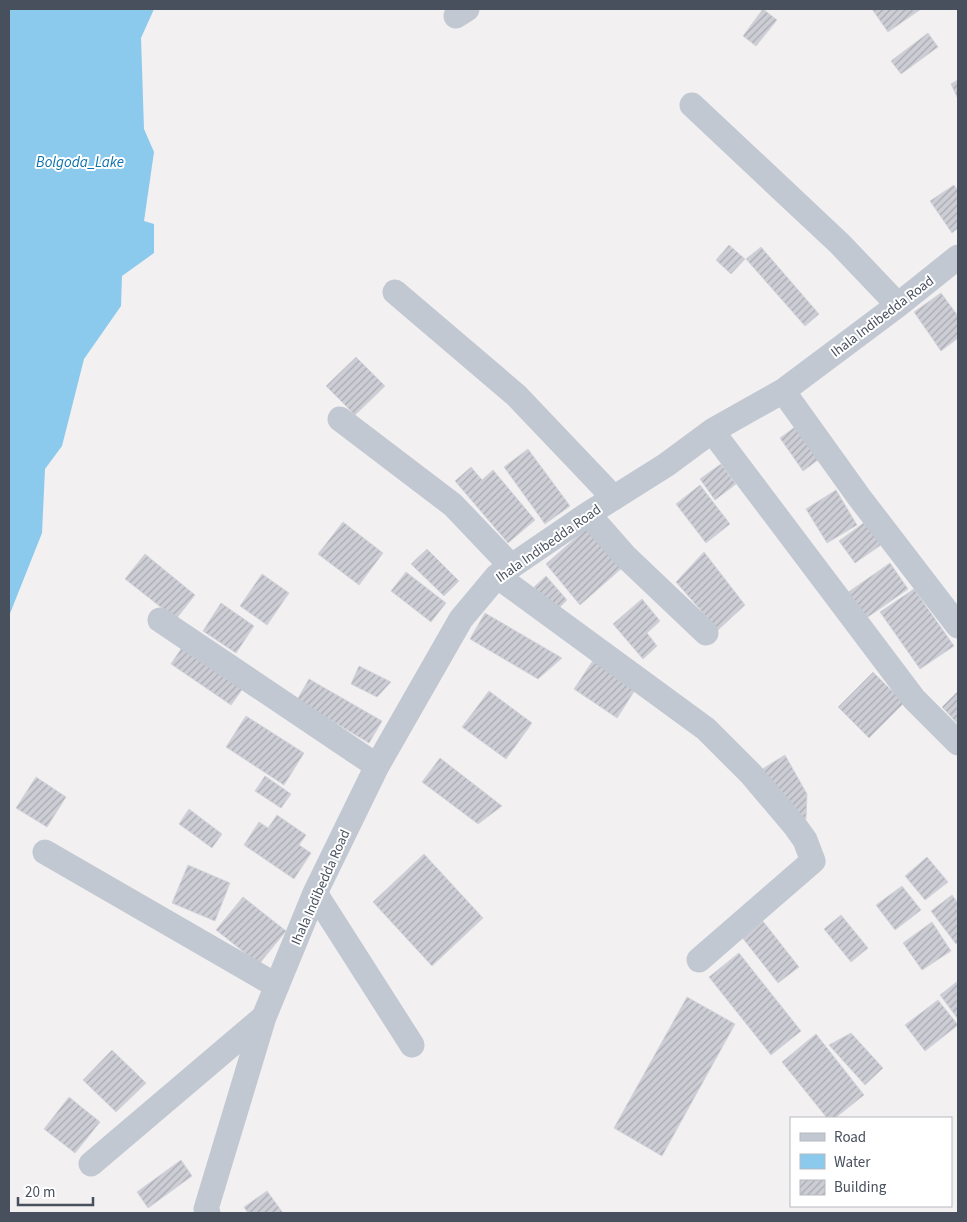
<svg xmlns="http://www.w3.org/2000/svg" width="967" height="1222" font-family="'Source Sans 3',sans-serif">
  <defs>
    <pattern id="building-hatch" width="6" height="6" patternUnits="userSpaceOnUse" patternTransform="scale(1.25)"><rect width="6" height="6" fill="#cdced5"/><path d="M-1 1l2-2M0 6l6-6M5 7l2-2" fill="none" stroke="#a8aab0"/></pattern>
  </defs>
  <rect width="100%" height="100%" fill="#f2f0f0"/>
  <path fill="#8bc9ed" d="M9 9H154L141 38 144 129 154 152 144 221 154 224V253L122 276 121 306 84 359 62 446 45 469 42 533 9 616Z"/>
  <path fill="url(#building-hatch)" stroke="#d4d5dc" d="M763 9 777 20 756 46 743 36Z
    M872 9H921L888 32Z
    M928 33 938 47 901 74 891 61Z
    M958 80V99L951 84Z
    M954 185 958 191V228L952 233 930 201Z
    M729 245 745 259 731 274 716 260Z
    M761 247 819 314 805 326 746 259Z
    M941 293 958 316V338L941 351 914 312Z
    M356 357 385 386 355 415 326 386Z
    M799 424 822 457 803 471 780 438Z
    M528 449 570 506 545 524 504 467Z
    M721 464 736 484 715 500 700 479Z
    M471 467 482 480 493 470 535 520 508 543 455 481Z
    M700 485 730 524 706 543 676 504Z
    M836 490 857 525 827 543 806 509Z
    M343 522 383 553 359 585 318 554Z
    M865 522 881 545 855 563 839 541Z
    M588 527 623 567 580 605 546 564Z
    M427 549 459 581 444 596 411 564Z
    M704 552 745 605 718 630 676 582Z
    M145 554 195 595 176 619 125 579Z
    M890 563 908 589 865 619 847 593Z
    M406 572 446 603 431 622 391 591Z
    M262 574 289 593 267 625 240 606Z
    M546 576 567 600 555 612 534 587Z
    M914 589 954 646 920 669 880 612Z
    M642 599 660 621 647 633 657 646 643 659 613 624Z
    M221 603 254 626 236 653 203 631Z
    M485 613 562 658 538 679 470 639Z
    M185 643 246 684 231 705 171 664Z
    M594 659 637 687 617 718 574 689Z
    M359 666 391 682 377 697 351 684Z
    M873 672 904 703 869 738 838 707Z
    M309 679 382 721 369 743 297 700Z
    M489 691 532 723 506 759 462 727Z
    M958 691V724L942 707Z
    M246 716 304 753 284 785 226 747Z
    M785 755 807 794 806 819 795 825 756 773Z
    M440 758 502 806 478 824 422 782Z
    M265 776 291 794 281 808 255 791Z
    M36 777 66 797 47 827 16 808Z
    M189 809 222 834 212 848 179 824Z
    M277 815 306 835 299 845 311 853 294 879 244 845 259 822 268 828Z
    M424 854 483 918 432 966 373 902Z
    M927 857 948 882 925 900 905 876Z
    M188 865 230 883 215 921 172 903Z
    M902 886 921 910 895 930 876 905Z
    M952 895 958 903V942L956 944 931 911Z
    M243 897 286 931 259 964 216 930Z
    M841 915 868 948 851 962 824 929Z
    M762 920 799 967 778 983 741 936Z
    M932 922 951 951 922 970 903 943Z
    M739 953 801 1031 771 1055 709 977Z
    M958 981V1019L940 995Z
    M687 997 735 1024 662 1156 614 1128Z
    M938 1000 958 1025 925 1051 905 1025Z
    M851 1033 883 1068 865 1085 829 1045Z
    M816 1034 864 1095 835 1118H827L782 1062Z
    M112 1050 146 1083 116 1112 83 1080Z
    M69 1097 100 1122 75 1153 44 1129Z
    M181 1160 192 1176 148 1208 137 1192Z
    M267 1191 283 1213H248L244 1207Z"/>
  <g fill="none" stroke-linecap="round" stroke-linejoin="round">
    <path stroke="#c1c8d2" stroke-width="25" d="M456 16 467 9
      M692 105 840 244 898 305
      M395 292 517 396 614 498
      M783 391 859 497 958 626
      M340 419 453 505 511 566
      M712 431 914 699 958 743
      M588 514 625 556 706 633
      M497 576 706 729 751 774 795 826 805 840 813 861 699 960
      M160 620 377 766
      M45 852 277 986
      M315 893 412 1045
      M264 1017 315 893 377 766 461 619 497 576 588 514 666 465 712 431 783 391 898 305 958 257
      M91 1164 264 1017 206 1209 208 1213"/>
  </g>
  <g text-anchor="middle" stroke-width="4" stroke-linejoin="round" paint-order="stroke">
    <g font-size="14" fill="#48505e" stroke="#fff">
      <text transform="translate(882 316) rotate(-37)" y="5">Ihala Indibedda Road</text>
      <text transform="translate(548 543) rotate(-35)" y="5">Ihala Indibedda Road</text>
      <text transform="translate(320 887) rotate(-66)" y="5">Ihala Indibedda Road</text>
    </g>
    <g font-size="15" font-style="italic" fill="#0b72ae" stroke="#fff">
      <text x="80" y="167">Bolgoda_Lake</text>
    </g>
  </g>
  <rect width="967" height="1222" fill="none" stroke="#48505e" stroke-width="20"/>
  <rect x="790" y="1117" width="162" height="90" fill="#ffffff" stroke="#b6b9bf"/>
  <rect x="800" y="1133" width="25" height="8" fill="#c1c8d2" stroke="#b6b9bf"/>
  <text x="834" y="1142" font-size="15" fill="#48505e">Road</text>
  <rect x="800" y="1154" width="25" height="15" fill="#8bc9ed" stroke="#b6b9bf"/>
  <text x="834" y="1167" font-size="15" fill="#48505e">Water</text>
  <rect x="800" y="1180" width="25" height="15" fill="url(#building-hatch)" stroke="#b6b9bf"/>
  <text x="834" y="1192" font-size="15" fill="#48505e">Building</text>
  <path d="M18 1197v8h75v-8" fill="none" stroke="#48505e" stroke-width="2.5"/>
  <text x="25" y="1197" font-size="15" fill="#48505e" stroke="#ffffff" stroke-width="4" paint-order="stroke">20 m</text>
</svg>
